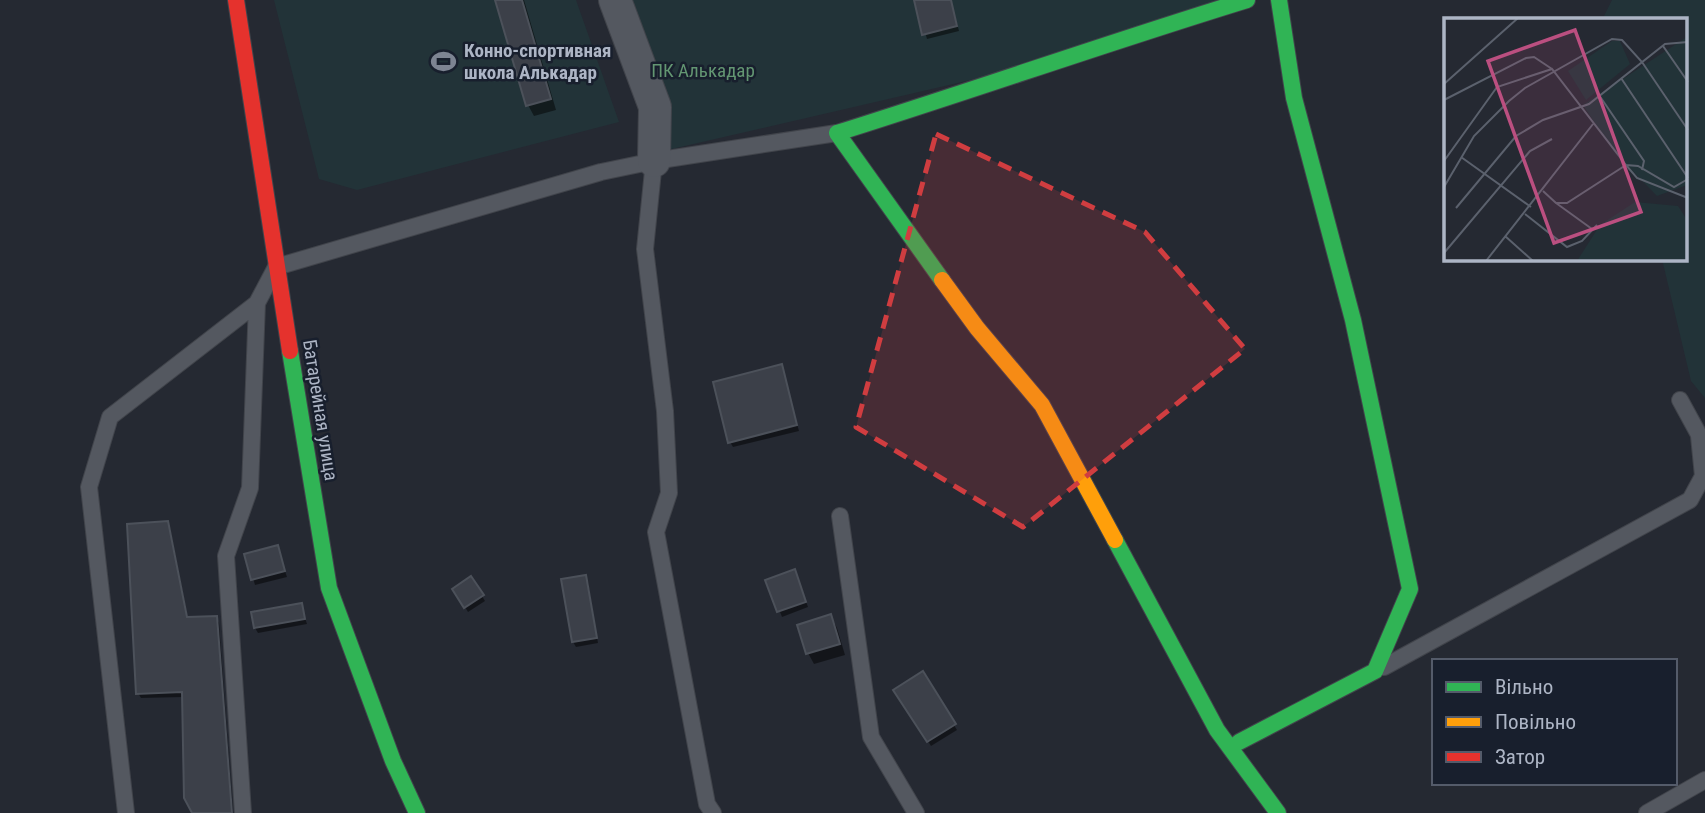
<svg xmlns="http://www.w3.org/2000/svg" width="1705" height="813" font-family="'Roboto Condensed',sans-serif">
  <rect width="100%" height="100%" fill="#252932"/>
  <path fill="#223338" d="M274 0H576L619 122 357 190 319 179Z
    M614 0H1229L1135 42 650 154Z
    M1612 0H1705V398L1691 381 1662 259H1686V19H1605L1604 16Z"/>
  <path fill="#0007" d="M497 0H524L556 110 534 116 528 105Z
    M916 0H951L959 31 927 39Z
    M781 366 799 431 733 447 730 442Z
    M167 523 170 528 188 619 216 618 219 623 233 813H194L184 697 141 698 138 693Z
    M277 547 287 577 255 585 246 555Z
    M797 576 808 607 782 617 768 581Z
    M585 577 588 582 598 643 576 647 573 642Z
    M471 578 485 601 468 612 454 589Z
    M301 605 307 624 258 633 255 628Z
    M831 616 837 628 845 655 814 664 808 653Z
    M922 673 957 730 931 746 896 690Z"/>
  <path fill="#3c4049" stroke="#4c515a" stroke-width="2" d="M495 0H522L551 99 526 106Z
    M914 0H951L957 26 922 35Z
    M782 364 797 425 728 443 713 382Z
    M168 521 187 617 217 616 232 813H192L184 798 182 692 136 694 127 524Z
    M278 545 285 571 251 580 244 554Z
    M795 569 806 602 777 612 765 580Z
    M586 575 597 638 572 642 561 579Z
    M471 576 484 595 464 608 452 589Z
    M302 603 305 619 254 628 251 612Z
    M831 614 840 644 806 654 797 625Z
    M923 671 956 724 927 742 893 690Z"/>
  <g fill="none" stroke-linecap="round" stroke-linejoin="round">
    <defs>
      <path id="lane" d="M654 161 645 249 665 411 669 493 656 532 707 804 713 813
        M1680 400 1704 444
        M840 516 871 737 916 813
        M1384 667 1690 500 1703 476 1699 436
        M126 813 89 487 110 417 257 303
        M243 813 226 556 250 488 257 303 276 267 601 172 654 161 837 133
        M1647 813 1705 780"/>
      <path id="street" d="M615 0 655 107 654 161"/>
      <path id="fast" d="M942 280 837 133C974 90 1110 42 1247 0
        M290 351 329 588 393 761 417 813
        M1115 540 1217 730 1278 813
        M1239 742 1375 671 1410 589 1353 320 1294 98 1279 0"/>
      <path id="slow" d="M942 280 977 328 1042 405 1115 540"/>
      <path id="jam" d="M236 0 290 351"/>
    </defs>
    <use href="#lane" stroke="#41444b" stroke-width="18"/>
    <use href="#street" stroke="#41444b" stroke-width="34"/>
    <use href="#fast" stroke="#41444b" stroke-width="18"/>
    <use href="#slow" stroke="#41444b" stroke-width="18"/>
    <use href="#jam" stroke="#41444b" stroke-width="18"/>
    <use href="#lane" stroke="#545860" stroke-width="16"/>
    <use href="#street" stroke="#545860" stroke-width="32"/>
    <use href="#fast" stroke="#30b455" stroke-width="16"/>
    <use href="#slow" stroke="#ff9f0a" stroke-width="16"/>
    <use href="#jam" stroke="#e5322d" stroke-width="16"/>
  </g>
  <path fill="#d03d40" fill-opacity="0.2" stroke="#d03d40" stroke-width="5" stroke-dasharray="14 9" stroke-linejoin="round" d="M936 134 1145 232 1245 349 1023 527 856 427Z"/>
  <defs>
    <symbol id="stadium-bare" viewBox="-9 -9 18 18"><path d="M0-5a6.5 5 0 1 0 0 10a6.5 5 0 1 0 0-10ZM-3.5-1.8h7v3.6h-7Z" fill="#7d8492" stroke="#181f2d" stroke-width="2.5" paint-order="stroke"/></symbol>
  </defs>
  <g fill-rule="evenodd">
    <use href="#stadium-bare" x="426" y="44" width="35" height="35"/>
  </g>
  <g text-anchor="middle" stroke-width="5" stroke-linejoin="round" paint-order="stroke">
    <g font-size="19" font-weight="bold" fill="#adb5c5" stroke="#181f2d" text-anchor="start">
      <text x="464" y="57">Конно-спортивная<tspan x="464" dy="22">школа Алькадар</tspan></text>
    </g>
    <g font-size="19" fill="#639672" stroke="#181f2d">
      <text x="703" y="77">ПК Алькадар</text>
    </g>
    <g font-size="19" fill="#adb5c5" stroke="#181f2d">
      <text transform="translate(321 410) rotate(81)" y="7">Батарейная улица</text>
    </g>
  </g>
  <g transform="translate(1444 18)">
    <rect width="243" height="243" fill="#252932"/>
    <path d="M243 19V167L213 178 170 134 139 87ZM168 23H176L186 46 142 82 124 53ZM191 184 234 188 243 202V243H133L156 207Z" fill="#223338"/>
    <path fill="none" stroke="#5b616d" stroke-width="2" d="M219 28 244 64M177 60 244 160M0 66 74 0M155 77 200 143 198 152M0 82 82 40 90 39 108 51M17 139 87 189M0 143 53 69 108 51 182 147 194 148 230 169 244 161M0 169 30 118 65 83 81 70 168 21 178 22 198 44 244 112M99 173 112 185H123L182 147 193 160 244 180M112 185 148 211M12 190 72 118 99 102 145 86 221 26 244 24M81 196 123 229 138 223 153 207M61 218 89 243M0 235 86 133 108 121M42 243 149 106"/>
    <path fill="#bb4f80" fill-opacity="0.15" stroke="#bb4f80" stroke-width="3.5" d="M131 12 197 194 110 225 44 43Z"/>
    <rect width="243" height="243" fill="none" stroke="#adb5c5" stroke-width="3.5"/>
  </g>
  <rect x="1432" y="659" width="245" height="126" fill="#181f2d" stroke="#545b6a" stroke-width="2"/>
  <rect x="1446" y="682" width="35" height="10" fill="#30b455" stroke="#545b6a" stroke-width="2"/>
  <text x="1495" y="694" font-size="21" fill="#adb5c5">Вільно</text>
  <rect x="1446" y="717" width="35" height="10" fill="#ff9f0a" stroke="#545b6a" stroke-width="2"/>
  <text x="1495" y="729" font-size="21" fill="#adb5c5">Повільно</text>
  <rect x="1446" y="752" width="35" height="10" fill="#e5322d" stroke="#545b6a" stroke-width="2"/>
  <text x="1495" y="764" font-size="21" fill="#adb5c5">Затор</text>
</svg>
